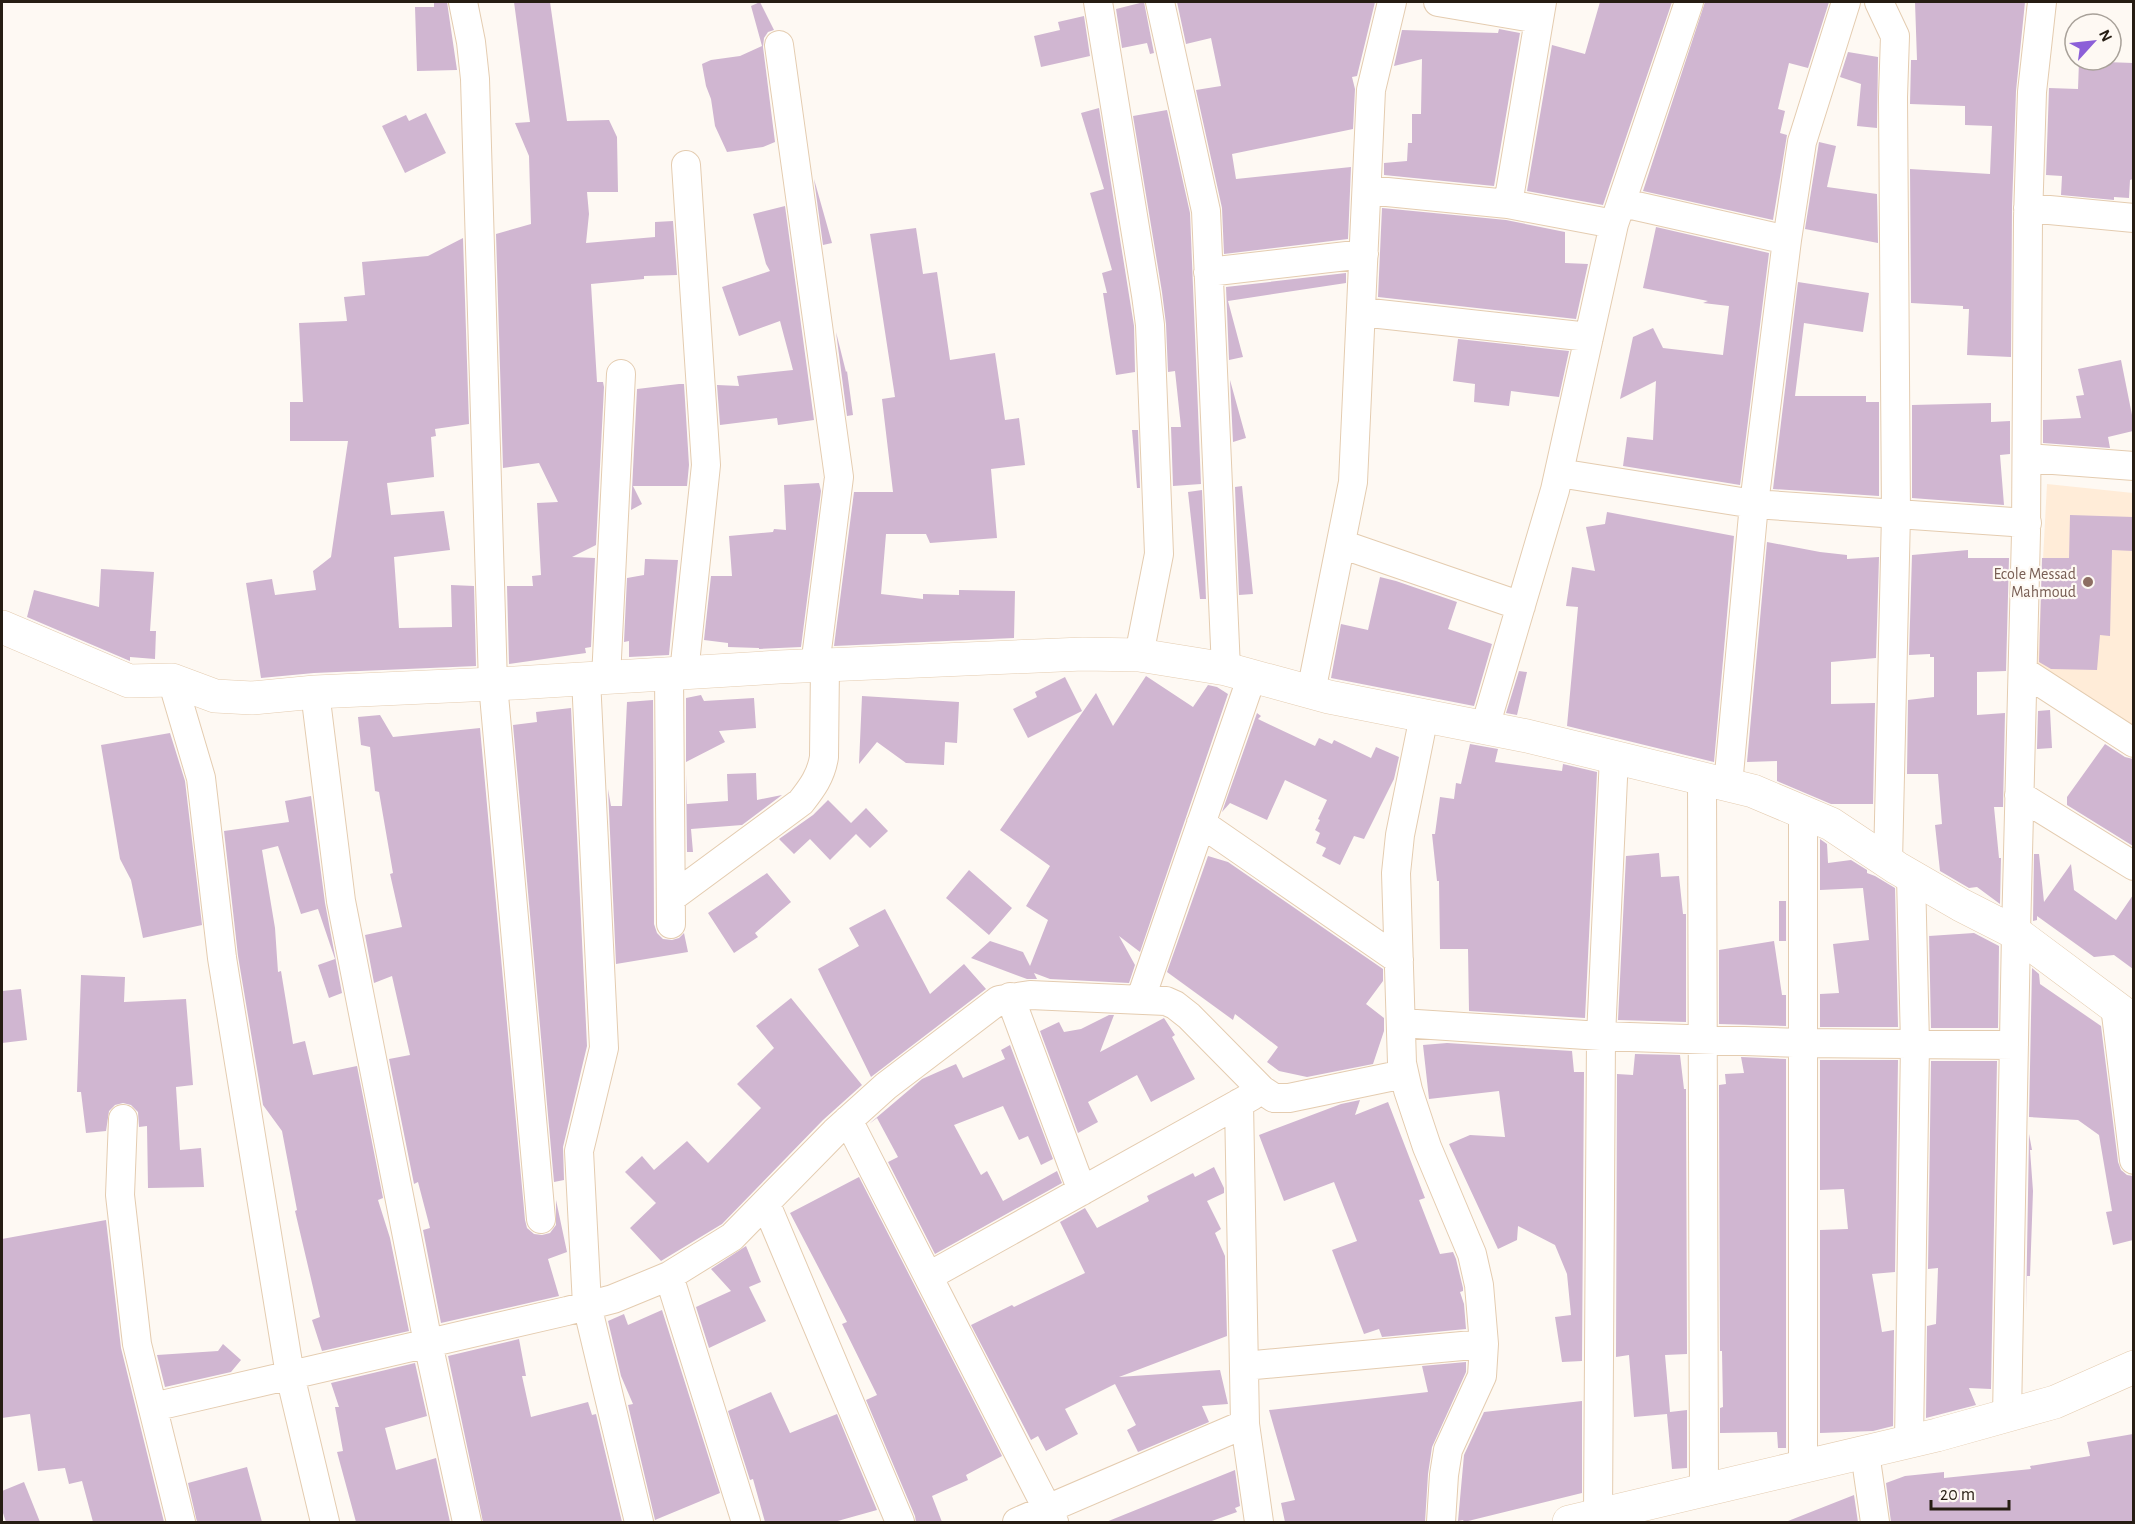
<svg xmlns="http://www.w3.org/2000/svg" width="2135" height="1524" font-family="'Alegreya Sans',sans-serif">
  <rect width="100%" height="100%" fill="#fef9f3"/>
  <path fill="#ffecd8" d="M2047 484 2133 493V737L2037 672Z"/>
  <path fill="#d0b6d1" d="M434 2H447L457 70 417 71 415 7H434Z
    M514 2H550L567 121 609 120 617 137 618 192H587L589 214 586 243 655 237V222L673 221 677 275 644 276V279L591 284 597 382H603L604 387 596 545 572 557 595 558 591 647 585 648 586 653 509 664 507 586H533L532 576 541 575 537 503 558 502 539 463 503 468 496 234 531 224 529 156 515 123 530 122Z
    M760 2 774 30 768 32 764 38 763 47 775 142 763 147 727 152 715 126 711 99 706 86 702 64 711 60 740 56 762 46 751 6Z
    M1144 2 1154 53 1150 54 1147 43 1122 48 1116 9Z
    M1177 2H1375L1357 76 1352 77 1355 89 1353 129 1232 154 1236 179 1351 167 1348 239 1224 254 1222 208 1196 90 1221 86 1211 38 1186 44Z
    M1600 2H1672L1603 205 1527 191 1552 45 1585 54Z
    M1705 2H1829L1808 68 1789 63 1778 109 1785 111 1780 133 1787 135 1773 220 1643 191Z
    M1915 2H2025L2016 91 2012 207 2011 357 1967 355 1969 309H1963V306L1911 303 1910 169 1990 174 1992 126 1965 125V106L1910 104 1911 60H1917Z
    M1084 16 1090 56 1041 67 1034 36 1060 30 1058 22Z
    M1499 29 1520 33 1494 186 1384 175V163L1407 161 1408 143H1412V114H1421L1422 59 1394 66 1402 30 1498 33Z
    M1848 52 1878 57 1877 128 1857 126 1861 84 1840 77Z
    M2079 61 2133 63V179L2130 180 2129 198 2114 197V200L2061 195 2062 176 2046 175 2049 88 2078 89Z
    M1099 108 1134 326 1135 372 1116 375 1103 293H1107L1102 273 1112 270 1090 193 1104 189 1081 113Z
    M1167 110 1190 213 1201 484 1173 486 1171 427H1181L1175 371 1168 372 1166 324 1162 292 1133 116Z
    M426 113 446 153 405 173 382 126 406 115 409 121Z
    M1819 142 1836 146 1827 187 1877 194 1878 243 1805 229Z
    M814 179 832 243 823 245Z
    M785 206 814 420 778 425 777 418 720 425 717 385 739 386 737 376 793 370 780 321 739 336 722 287 770 271 766 264 753 214Z
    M1382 208 1506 220 1565 232V263L1588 264 1576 319 1378 297Z
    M1656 227 1769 253 1740 485 1623 466 1627 437 1653 440 1656 381 1620 399 1633 337 1653 328 1663 348 1723 355 1729 306 1703 303 1708 301 1643 288Z
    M916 228 923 274 937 272 950 360 995 353 1005 420 1019 418 1025 465 991 469 997 538 930 543 926 534H886L881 594 923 599V594L959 595V590L1015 591 1014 638 834 646 854 492H893L882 399 895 397 870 234Z
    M463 238 469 424 435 429 436 436 431 437 434 477 387 483 391 515 444 511 450 550 394 557 399 628 452 627 451 585 474 586 476 666 314 673 261 678 246 583 272 579 275 595 316 590 313 571 331 557 348 441H290V402H303L299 323 347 321 344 297 365 295 362 262 428 256Z
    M1346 273V283L1228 301 1243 357 1229 360 1226 287Z
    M1798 282 1869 293 1863 332 1804 323 1795 396H1866V402H1879V496L1773 489Z
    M836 332 846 372 847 371 853 415 847 416Z
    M1458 339 1569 351 1559 397 1511 391 1509 406 1474 402 1475 384 1453 381Z
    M2121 360 2133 420V431L2108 437 2110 448 2043 443V420L2081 418 2076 396 2084 395 2078 369Z
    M1230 380 1246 438 1233 442Z
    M679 384H684L689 465 687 486H633L642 504 631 510 637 389Z
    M1991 403V422L2010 421V454L2000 455 2004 505 1912 498V405Z
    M1132 430H1138L1140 488H1137Z
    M819 483 821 491 801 647 759 649V648L728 647V643L704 640 711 576H732L729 536 773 532 774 529 786 530 784 485Z
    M1242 486 1253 594 1239 595 1235 487Z
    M1202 490 1206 599H1200L1188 492Z
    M1607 512 1734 536 1714 762 1567 726 1578 607 1566 606 1572 567 1595 571 1586 527 1605 524Z
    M2070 515 2133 517V551L2112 550 2110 636 2100 635 2097 670 2051 669 2039 662 2042 558H2069Z
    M1767 542 1820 552 1847 555V559L1879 557 1876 658 1831 662V704L1875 703 1873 804H1831L1777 781V761L1747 762Z
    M1968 550V558H2009L2006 671 1977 672V715L2005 713 2003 807H1994L1999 858H2001L2000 904 1977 887 1969 888 1940 871 1935 825 1942 824 1938 774H1907L1908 700 1934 697V657H1930V654L1909 655 1912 555Z
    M645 559 678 560 669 655 629 657V641L624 642 627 578 644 575Z
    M101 569 154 572 150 631H156L155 659 130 657V661L27 617 34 590 99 607Z
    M1380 577 1396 581 1457 602 1448 629 1492 644 1474 706 1331 678 1341 624 1368 630Z
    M1519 671 1527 672 1517 715 1506 713Z
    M1146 676 1193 707 1208 685 1217 687 1228 694 1140 952 1119 936 1135 965 1129 983 1050 979 1034 973 1037 979H1027L971 958 990 941 1023 952 1030 966 1048 920 1026 906 1050 866 1000 830 1096 693 1113 726Z
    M1065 677 1082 711 1028 738 1013 709 1037 697 1035 692Z
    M701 695 704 701 754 698 756 728 719 731 725 742 686 762V698Z
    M862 696 959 702 957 743 945 742 944 765 906 763 877 742 859 764Z
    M653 700 654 924 657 933 663 939 672 940 679 938 684 933 688 952 616 964 608 789 611 806H622L627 702Z
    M571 708 587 1046 563 1147 564 1180 554 1182 513 725 537 722 536 712Z
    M2050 710 2052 748 2037 749 2038 711Z
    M1257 713 1261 716 1258 719 1315 746 1319 738 1332 744 1334 740 1371 758 1376 747 1399 757 1394 779 1364 839 1354 836 1340 865 1322 856 1326 848 1316 843 1320 833 1315 830 1320 820 1318 819 1327 800 1285 780 1267 820 1230 803 1222 812Z
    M380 715 393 737 480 728 525 1220 527 1228 534 1234 542 1235 550 1233 556 1225V1200L567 1252 548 1259 559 1296 441 1323 423 1230 430 1228 418 1182 414 1184 389 1059 410 1055 392 976 374 983 365 935 402 927 390 874 393 873 379 792 375 791 370 747 361 745 358 717Z
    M170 733 185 781 202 925 143 938 131 880 120 859 101 745Z
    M1470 744 1498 749 1495 762 1562 771 1563 764 1597 772 1585 1018 1469 1011 1468 949H1440L1439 881H1437L1432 834H1435L1440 797 1454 799 1456 783 1461 784Z
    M2105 744 2125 757 2133 759V846L2067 805V797Z
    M756 773 757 800 782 795 742 825 691 829 693 852H687L686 774 687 804 728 801 727 774Z
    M311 796 325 903 342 993 329 998 318 965 335 959 318 909 301 914 278 846 262 850 275 928 278 972 281 971 293 1044 305 1041 313 1075 357 1066 383 1198 378 1200 390 1238 409 1331 322 1351 312 1320 320 1317 295 1211 297 1210 282 1131 263 1105 238 956 224 831 289 822 285 801Z
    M828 800 851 823 866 808 888 831 870 848 856 834 830 860 810 839 794 854 779 839 813 815Z
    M1820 839 1827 844 1828 863 1851 860 1867 870V873L1875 876 1895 888 1898 1027H1820V994L1839 993 1833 944 1869 940 1863 888 1820 890Z
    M1659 853 1661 877 1679 876 1683 914H1686V1022L1618 1020 1626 856Z
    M2034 854H2039L2044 902 2071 864 2074 890 2116 920 2133 895V969L2114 955 2094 957 2037 916V920L2033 921Z
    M1208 856 1228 862 1383 969V981L1366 1004 1384 1018V1031L1373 1064 1307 1077 1279 1071 1267 1062 1278 1047 1235 1014 1233 1020 1167 972Z
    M969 870 1012 908 989 935 946 898Z
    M767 873 791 902 755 933 758 937 734 953 708 913Z
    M1779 901H1786V941H1779Z
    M885 909 930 994 964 964 986 989 871 1077 818 969 859 946 849 928Z
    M1929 932V936L1974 933 1999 946 1998 1028H1931Z
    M1719 935V950L1774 941 1782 995H1786V1026L1719 1024Z
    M2032 968 2039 974 2040 984 2101 1026 2118 1162 2121 1170 2127 1175 2133 1176V1240L2113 1245 2106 1212 2112 1211 2099 1135 2078 1120 2029 1117Z
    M81 975 125 977 124 1002 186 999 193 1085 176 1087 180 1150 201 1148 204 1187 148 1188 147 1126 139 1127 138 1112 131 1105 123 1103 115 1105 109 1111 106 1131 86 1133 81 1092H77Z
    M21 989 27 1040 2 1043V991Z
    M791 998 862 1085 823 1120 722 1224 661 1261 630 1228 656 1203 625 1172 642 1156 654 1170 687 1141 708 1163 761 1108 737 1084 774 1048 756 1026Z
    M1109 1015H1114L1100 1052 1164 1018 1175 1035 1172 1037 1195 1079 1151 1102 1137 1075 1088 1102 1098 1122 1078 1133 1040 1031 1059 1022 1064 1032 1081 1029Z
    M1447 1043 1572 1051 1574 1072H1584L1582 1361 1562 1362 1555 1317 1571 1315 1567 1274 1555 1245 1518 1226 1517 1240 1498 1249 1449 1144 1470 1135 1505 1137 1499 1091 1429 1099 1423 1045Z
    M1010 1045 1053 1159 1041 1165 1028 1136 1019 1140 1003 1106 954 1125 981 1175 987 1171 1003 1201 1057 1171 1062 1183 935 1254 888 1162 898 1157 877 1118 869 1124 922 1079 956 1064 963 1078 1005 1059 1001 1050Z
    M1635 1054 1680 1055 1684 1089H1686L1687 1354 1665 1355 1670 1412 1687 1410V1468L1672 1469 1667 1414 1634 1417 1629 1355 1616 1357 1617 1074 1633 1075Z
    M1741 1057 1786 1059V1448H1778L1777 1432 1720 1433V1408L1723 1407 1722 1351H1720L1719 1085 1726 1084 1725 1074 1744 1073Z
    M1820 1060H1898L1895 1272 1872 1274 1882 1332 1894 1330 1893 1426 1873 1431 1820 1433V1230L1848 1229 1844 1189 1820 1190Z
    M1931 1061H1997L1991 1389 1969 1388 1976 1405 1926 1418 1927 1326 1936 1324 1938 1268 1928 1269Z
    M1360 1100 1355 1115 1388 1102 1425 1198 1419 1200 1440 1254 1453 1252 1456 1259 1463 1288V1291L1460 1292 1464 1304 1466 1329 1382 1337 1379 1329 1364 1334 1332 1250 1357 1241 1334 1182 1284 1201 1259 1135 1341 1104Z
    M2029 1134 2032 1150H2030L2033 1191 2030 1276H2027L2026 1312Z
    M1214 1167 1224 1188V1193L1207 1201 1221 1229 1215 1233 1225 1256 1227 1336 1119 1377 1220 1370 1228 1404 1202 1406 1209 1422 1138 1452 1127 1430 1136 1425 1115 1384 1065 1409 1078 1434 1046 1451 1038 1436 1031 1440 971 1325 1012 1305 1014 1307 1085 1273 1060 1222 1085 1208 1097 1228 1149 1201 1147 1196 1193 1173 1195 1177Z
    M859 1177 1002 1456 966 1475 968 1480 932 1496 942 1522H916L915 1516 866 1400 877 1395 842 1324 847 1322 790 1213Z
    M106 1220 121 1348 164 1522H93L82 1481 69 1484 65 1468 38 1471 30 1414 2 1418V1239Z
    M746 1246 761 1282 749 1287 766 1321 709 1348 696 1307 731 1291 711 1269Z
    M662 1310 720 1493 655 1520 628 1405 633 1404 621 1376 608 1321 624 1314 628 1325Z
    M519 1339 526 1376H522L531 1417 588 1402 592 1415 596 1414 622 1522H483L448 1356Z
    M223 1344 241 1360 231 1372 165 1387 157 1355 218 1351Z
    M1466 1362V1372L1432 1447 1428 1474 1425 1522H1285L1281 1503 1295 1500 1269 1410 1428 1392 1422 1366Z
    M415 1363 427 1416 385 1428 396 1470 436 1458 450 1522H356L337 1452 343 1451 335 1407H339L331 1383Z
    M771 1392 790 1433 837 1414 877 1510 834 1522H765L753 1479 750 1480 728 1411Z
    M1582 1401V1493L1464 1522 1463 1520 1458 1521 1464 1455 1484 1412Z
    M2133 1434V1522H1891L1886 1483 1905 1476 1944 1472V1478L2031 1469 2030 1466 2090 1456 2087 1442Z
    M247 1467 262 1522H197L188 1483Z
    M1235 1470 1240 1506 1235 1508 1237 1512 1209 1522H1106Z
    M24 1482 40 1522H6L2 1510V1491Z
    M1854 1495 1858 1522H1788V1521Z"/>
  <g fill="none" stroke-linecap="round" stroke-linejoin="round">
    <defs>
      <path id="minor" d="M463 2 471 42 475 79 493 684 541 1219
        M1098 2 1146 295 1150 325 1159 554 1139 655
        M1160 2 1206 211 1226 669
        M1438 2 1539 19
        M1879 2 1895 36 1893 97 1896 514 1888 862
        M779 45 839 477 815 666
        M1367 190 1508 204 1614 224
        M1623 203 1787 240
        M1508 204 1542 2
        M2028 208 2134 218
        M1208 272 1364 254
        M1361 312 1589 337
        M2027 458 2134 466
        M1559 473 1754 504 2027 523
        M1341 544 1521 606
        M2023 671 2134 743
        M684 673 706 465 686 165
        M669 674 671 924
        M606 678 621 374
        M586 679 604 1048 579 1151 587 1305 639 1522
        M172 680 201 778 222 958 290 1375 325 1522
        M315 692 341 901 428 1343 467 1522
        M1311 692 1353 482 1371 90 1392 2
        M1424 716 1400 835 1396 873 1402 1063 1408 1090 1427 1147 1472 1254 1479 1285 1484 1344 1482 1376 1448 1450 1444 1475 1441 1522
        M1485 727 1555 490 1614 224 1689 2
        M1702 779 1704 1491
        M1728 785 1754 504 1787 240 1802 142 1846 2
        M2019 795 2134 866
        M1201 823 1399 960
        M671 898 801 802C812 788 821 776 824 757L825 665
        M1010 997 1082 1191
        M1141 998 1252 676
        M2115 1006 2134 1160
        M1401 1023 1601 1036 1802 1043 2014 1045
        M1239 1103 1245 1424 1259 1522
        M123 1119 120 1195 137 1344 181 1522
        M848 1120 1054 1522
        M766 1204 900 1522
        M669 1276 746 1522
        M929 1276 1252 1096
        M1244 1366 1484 1344
        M153 1407 567 1311 613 1299 669 1276 732 1237 835 1132 886 1086 999 1000 1030 995 1166 1001 1175 1005 1189 1016 1262 1090 1274 1098H1289L1404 1074
        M2007 1416 2016 933 2026 533 2028 218 2032 92 2042 2
        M1909 1442 1915 1044 1911 876
        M1865 1453 1875 1522
        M1803 1467V813
        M1598 1516 1601 1036 1614 757
        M1017 1522 1245 1424"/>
      <path id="tertiary" d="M2 627 129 681 172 680 215 696 252 698 315 692 515 683 779 667 1083 654 1139 655 1226 669 1329 697 1527 736 1753 791 1831 824 1897 868 1961 905 2016 933 2134 1021"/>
      <path id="secondary" d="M1569 1522 1937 1435 2055 1402 2134 1367"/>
    </defs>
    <use href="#minor" stroke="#e4ccb0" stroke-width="30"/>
    <use href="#tertiary" stroke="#e4ccb0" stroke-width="34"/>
    <use href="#secondary" stroke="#e4ccb0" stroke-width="34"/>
    <use href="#minor" stroke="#fff" stroke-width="28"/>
    <use href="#tertiary" stroke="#fff" stroke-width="33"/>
    <use href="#secondary" stroke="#fff" stroke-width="33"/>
  </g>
  <circle fill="#8d6e63" stroke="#fef9f3" stroke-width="2" cx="2088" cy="582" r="6"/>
  <g text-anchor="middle" stroke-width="4.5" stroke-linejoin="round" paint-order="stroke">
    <g font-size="16" fill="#785e54" stroke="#fef9f3" text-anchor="end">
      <text x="2076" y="579">Ecole Messad<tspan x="2076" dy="18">Mahmoud</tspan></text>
    </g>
  </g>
  <rect width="2135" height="1524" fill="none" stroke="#261d13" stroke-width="6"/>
  <g transform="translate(2093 42) rotate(63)"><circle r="28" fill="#fef9f3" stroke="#a8a199" stroke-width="1.5"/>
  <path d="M0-4.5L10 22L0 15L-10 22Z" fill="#8c5fd8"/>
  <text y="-9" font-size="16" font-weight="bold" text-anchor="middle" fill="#261d13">N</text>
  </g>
  <path d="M1931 1500v9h78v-9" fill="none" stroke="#261d13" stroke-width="3"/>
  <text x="1940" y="1500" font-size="18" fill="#261d13" stroke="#fef9f3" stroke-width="4.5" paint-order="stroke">20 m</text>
</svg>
